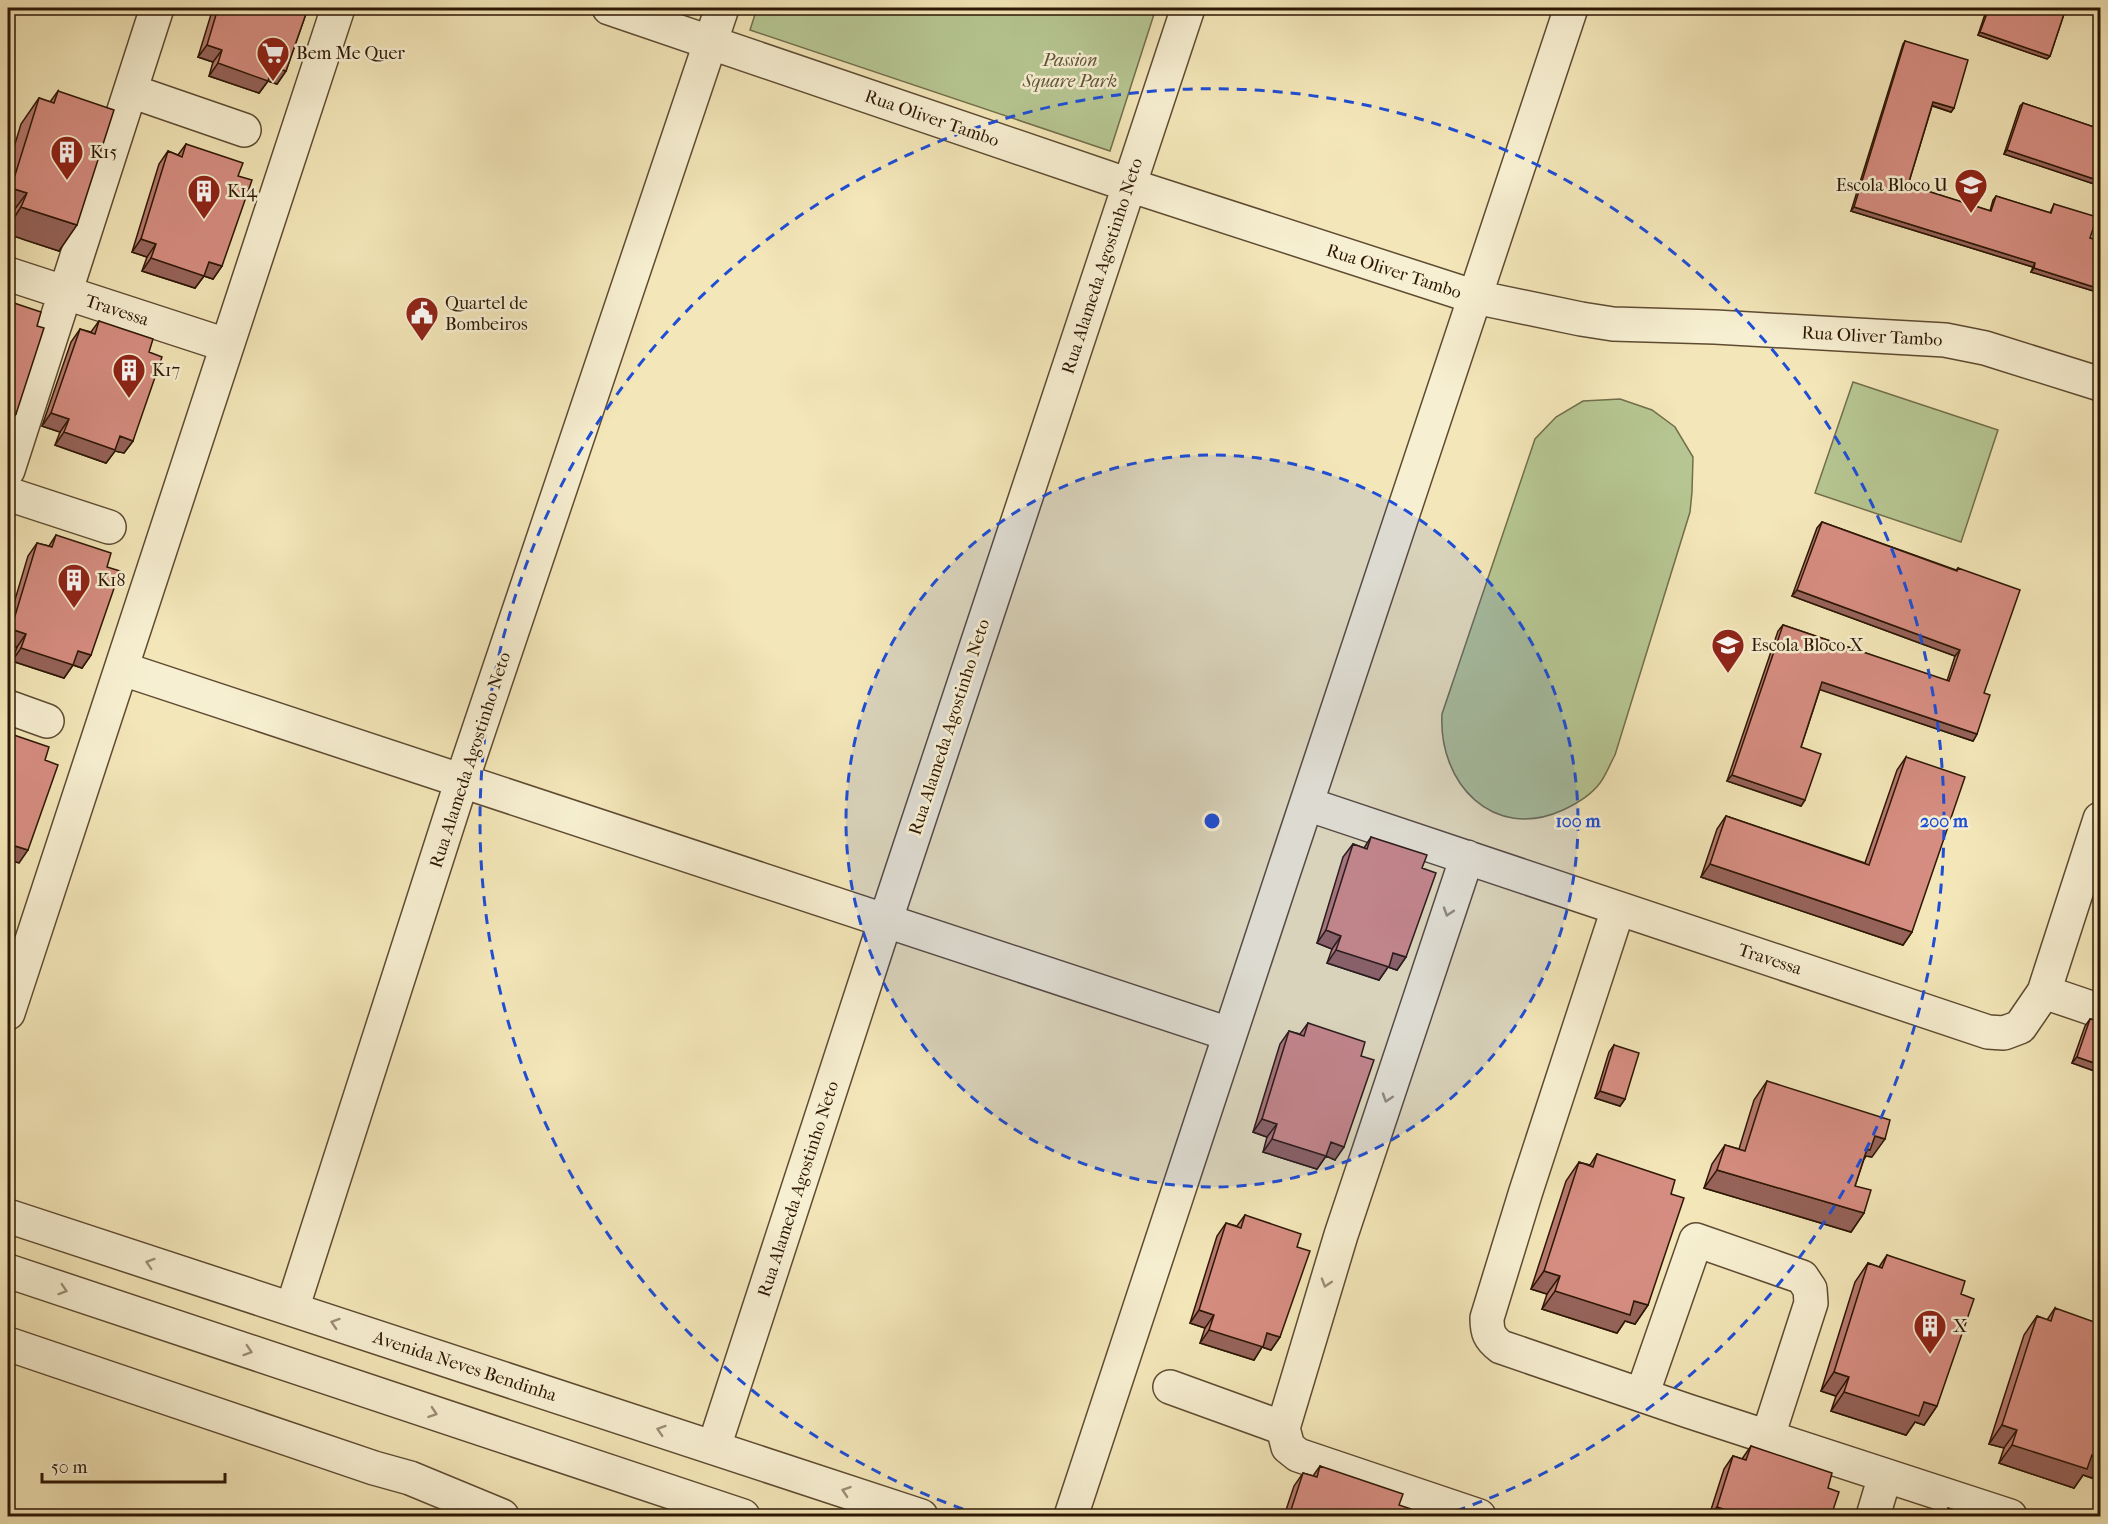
<svg xmlns="http://www.w3.org/2000/svg" width="2108" height="1524" font-family="'IM FELL French Canon',serif">
  <rect width="100%" height="100%" fill="#f3e6b8"/>
  <filter id="stains"><feTurbulence type="fractalNoise" baseFrequency=".00333" numOctaves="4"/><feColorMatrix values="0 0 0 0 .2 0 0 0 0 .09 0 0 0 0 .02 0 0 0 .5 -.17"/></filter>
  <radialGradient id="worn" r=".72"><stop offset=".6" stop-color="#630" stop-opacity="0"/><stop offset="1" stop-color="#630" stop-opacity=".3"/></radialGradient>
  <path fill="#b6c692" stroke="#726e4c" stroke-width="1.5" d="M757 8H1156L1110 151 750 30Z
    M1853 382 1998 430 1961 542 1815 493Z
    M1620 399 1652 410 1675 427 1693 457 1692 492 1690 512 1615 755C1610 764 1606 775 1600 783 1591 795 1576 804 1563 810 1493 842 1438 783 1442 714L1535 439 1556 417 1583 401Z"/>
  <g fill="none" stroke-linecap="round" stroke-linejoin="round">
    <defs>
      <path id="minor" d="M609 8 1129 185 1475 297 1581 319 1613 324 1715 327 1945 340 1985 348 2100 384
        M131 91 244 130
        M8 274 226 345
        M8 470 157 8
        M8 494 109 527
        M123 669 1229 1034
        M8 707 47 721
        M1307 804 1988 1032 2004 1033 2020 1027 2044 992 2100 819
        M1467 857 1341 1235 1283 1428 1288 1447 1298 1455 1479 1516
        M1618 909 1526 1191 1487 1318C1487 1332 1489 1338 1501 1347L1688 1411 2010 1516
        M2044 992 2100 1011
        M8 1013C119 678 227 342 338 8
        M8 1216 921 1516
        M8 1271 743 1516
        M292 1309 462 780 722 8
        M8 1344 374 1468 410 1478 502 1516
        M1170 1387 1283 1428
        M1642 1395 1696 1240 1802 1277 1810 1289 1811 1303 1768 1436
        M714 1447 885 922 1188 8
        M1071 1516C1236 1013 1404 510 1571 8
        M1873 1516 1885 1476"/>
    </defs>
    <use href="#minor" stroke="#5e4b32" stroke-width="36"/>
    <use href="#minor" stroke="#f7efd1" stroke-width="33"/>
  </g>
  <path fill="#b8796f" stroke="#2d1705" stroke-width="1.5" d="M213 8H308L286 71 277 84 268 81 259 93 209 76 213 62 198 57Z
    M1987 8H2066L2050 56 2047 59 1978 35Z
    M1905 41 1954 108 1951 112 1932 106 1908 185 1990 211 1993 200 1996 196 2050 213 2054 204 2090 238 2100 241V293L2031 272 2033 267 1851 211 1903 44Z
    M58 91 59 251 8 234V167L21 124 39 98 50 102Z
    M2023 103 2100 129V186L2004 154 2020 106Z
    M186 144 238 176 222 266 213 279 204 276 195 288 142 271 147 257 132 252 159 164 168 151 178 155Z
    M99 321 149 352 133 441 124 453 115 451 106 463 55 445 60 432 42 426 71 342 80 329 91 332Z
    M1822 522 1956 570 1958 568 1984 693 1977 734 1973 741 1820 689 1801 747 1805 800 1801 806 1727 781 1778 631 1783 625 1947 681 1955 656 1792 596 1817 528Z
    M56 535 107 567 91 655 82 668 73 665 64 678 12 661 17 647 8 644V623L28 556 37 543 49 546Z
    M1906 757 1912 932 1903 945 1701 877 1717 829 1726 816 1865 863 1897 770Z
    M1371 837 1422 868 1406 957 1397 970 1388 967 1379 980 1327 963 1332 949 1317 943 1343 857 1353 844 1364 848Z
    M2090 1019 2100 1021V1073L2072 1063 2085 1026Z
    M1308 1023 1361 1056 1335 1160 1326 1156 1317 1169 1263 1152 1267 1137 1253 1132 1280 1044 1289 1031 1300 1034Z
    M1614 1045 1625 1099 1620 1106 1595 1098 1609 1052Z
    M1767 1081 1872 1157 1866 1156 1864 1159 1855 1186 1864 1213 1851 1232 1704 1188 1712 1164 1725 1145 1739 1149 1754 1100Z
    M1597 1154 1671 1194 1648 1305 1635 1324 1625 1321 1617 1333 1542 1309 1547 1294 1531 1289 1566 1181 1579 1162 1590 1165Z
    M1245 1215 1297 1247 1280 1337 1271 1350 1262 1347 1254 1360 1200 1343 1205 1328 1190 1323 1217 1236 1226 1223 1237 1226Z
    M1887 1255 1961 1294 1937 1406 1924 1425 1915 1422 1906 1435 1831 1411 1836 1396 1821 1391 1855 1282 1868 1263 1879 1267Z
    M2055 1308 2092 1478 2083 1475 2074 1488 1999 1463 2004 1448 1989 1444 2024 1335 2037 1316 2047 1320Z
    M1751 1446 1828 1488 1831 1516H1709L1724 1469 1733 1456 1742 1459Z
    M1320 1466 1399 1505 1409 1516H1284L1294 1486 1303 1473 1313 1476Z"/>
  <path fill="#96635a" stroke="#2d1705" stroke-width="1.5" d="M1980 32 2050 56 2047 59 1978 35Z
    M207 45 222 50 213 62 198 57Z
    M218 63 272 67 286 71 277 84 268 81 259 93 209 76Z
    M1933 102 1954 108 1951 112 1931 105Z
    M2007 150 2100 181V186L2004 154Z
    M11 188 27 193 8 218V193Z
    M21 207 77 225 59 251 25 240 8 234V227Z
    M1854 207 2035 263 2033 267 1851 211Z
    M141 239 156 244 147 257 132 252Z
    M151 258 209 262 222 266 213 279 204 276 195 288 142 271Z
    M2034 268 2100 289V293L2031 272Z
    M8 411 16 414 8 427Z
    M51 413 69 419 60 432 42 426Z
    M64 432 120 436 133 441 124 453 115 451 106 463 55 445Z
    M1797 590 1960 650 1955 656 1792 596Z
    M11 629 26 634 17 647 8 644V633Z
    M21 648 78 651 91 655 82 668 73 665 64 678 12 661Z
    M1822 682 1977 734 1973 741 1818 689Z
    M1732 775 1805 800 1801 806 1727 781Z
    M15 846 28 850 19 863 10 860 8 864V856Z
    M1710 864 1912 932 1903 945 1701 877Z
    M1326 930 1341 936 1332 949 1317 943Z
    M1336 950 1393 953 1406 957 1397 970 1388 967 1379 980 1327 963Z
    M2077 1057 2100 1065V1073L2072 1063Z
    M1600 1091 1625 1099 1620 1106 1595 1098Z
    M1262 1119 1277 1124 1267 1137 1253 1132Z
    M1875 1136 1885 1139 1872 1157 1866 1156 1857 1169Z
    M1272 1139 1331 1142 1344 1147 1335 1160 1326 1156 1317 1169 1263 1152Z
    M1717 1170 1864 1213 1851 1232 1704 1188Z
    M1544 1271 1560 1276 1547 1294 1531 1289Z
    M1555 1291 1634 1301 1648 1305 1635 1324 1625 1321 1617 1333 1542 1309Z
    M1199 1310 1214 1315 1205 1328 1190 1323Z
    M1209 1330 1267 1333 1280 1337 1271 1350 1262 1347 1254 1360 1200 1343Z
    M1834 1372 1849 1377 1836 1396 1821 1391Z
    M1844 1392 1924 1402 1937 1406 1924 1425 1915 1422 1906 1435 1831 1411Z
    M2002 1425 2017 1430 2004 1448 1989 1444Z
    M2012 1445 2092 1455 2100 1458V1466L2092 1478 2083 1475 2074 1488 1999 1463Z
    M1717 1507 1729 1511 1726 1516H1710Z"/>
  <path fill="#d68d81" stroke="#2d1705" stroke-width="1.5" d="M218 8H308L286 71 272 67 268 81 218 63 222 50 207 45Z
    M1989 8H2066L2050 56 1980 32Z
    M1905 41 1968 60 1954 108 1933 102 1908 185 1991 211 1996 196 2051 213 2054 204 2097 217 2090 238 2100 241V289L2034 268 2035 263 1854 207Z
    M58 91 114 110 77 225 21 207 27 193 11 188 39 98 54 103Z
    M2023 103 2100 129V181L2007 150Z
    M186 144 243 163 238 176 252 180 222 266 209 262 204 276 151 258 156 244 141 239 168 151 182 157Z
    M8 301 41 312 37 326 44 328 16 414 8 411Z
    M99 321 153 339 149 352 162 357 133 441 120 436 115 450 64 432 69 419 51 413 80 329 95 334Z
    M1822 522 1957 571 1958 568 2020 590 1984 693 1990 695 1977 734 1822 682 1801 747 1821 754 1805 800 1732 775 1783 625 1949 681 1960 650 1797 590Z
    M56 535 111 553 107 567 120 571 91 655 78 651 73 665 21 648 26 634 11 629 37 543 52 547Z
    M8 733 49 747 45 760 58 765 28 850 15 846 11 859 8 858Z
    M1906 757 1965 777 1912 932 1710 864 1726 816 1869 865Z
    M1371 837 1427 855 1422 868 1436 873 1406 957 1393 953 1389 967 1336 950 1341 936 1326 930 1353 844 1367 849Z
    M2090 1019 2100 1021V1065L2077 1057Z
    M1308 1023 1365 1042 1361 1056 1374 1060 1344 1147 1331 1142 1326 1156 1272 1139 1277 1124 1262 1119 1289 1031 1304 1036Z
    M1614 1045 1639 1053 1625 1099 1600 1091Z
    M1767 1081 1890 1120 1885 1139 1875 1136 1870 1150 1867 1149 1855 1186 1871 1190 1864 1213 1717 1170 1725 1145 1745 1151Z
    M1597 1154 1675 1180 1671 1194 1684 1198 1648 1305 1634 1301 1630 1315 1555 1291 1560 1276 1544 1271 1579 1162 1593 1167Z
    M1245 1215 1301 1234 1297 1247 1310 1251 1280 1337 1267 1333 1263 1347 1209 1330 1214 1315 1199 1310 1226 1223 1241 1228Z
    M1887 1255 1965 1281 1961 1294 1974 1299 1937 1406 1924 1402 1919 1416 1844 1392 1849 1377 1834 1372 1868 1263 1882 1268Z
    M2055 1308 2100 1324V1458L2092 1455 2087 1469 2012 1445 2017 1430 2002 1425 2037 1316 2051 1321Z
    M1751 1446 1832 1473 1828 1488 1839 1492 1831 1516H1728L1729 1511 1717 1507 1733 1456 1746 1460Z
    M1320 1466 1403 1494 1399 1505 1411 1509 1409 1516H1289L1303 1473 1317 1477Z
    M1948 1508 1975 1516H1945Z"/>
  <defs><path id="oneway-chevron" d="M-2-3.5L2.5 0L-2 3.5" fill="none" stroke-width="1.6" stroke-linecap="round" stroke-linejoin="round" transform="scale(1.5)"/></defs>
  <g stroke="#9c8e75">
    <use href="#oneway-chevron" transform="translate(1448 912) rotate(108)"/>
    <use href="#oneway-chevron" transform="translate(1387 1098) rotate(108)"/>
    <use href="#oneway-chevron" transform="translate(150 1263) rotate(-162)"/>
    <use href="#oneway-chevron" transform="translate(1326 1283) rotate(107)"/>
    <use href="#oneway-chevron" transform="translate(63 1290) rotate(18)"/>
    <use href="#oneway-chevron" transform="translate(335 1323) rotate(-162)"/>
    <use href="#oneway-chevron" transform="translate(248 1351) rotate(18)"/>
    <use href="#oneway-chevron" transform="translate(433 1413) rotate(19)"/>
    <use href="#oneway-chevron" transform="translate(661 1430) rotate(-162)"/>
    <use href="#oneway-chevron" transform="translate(846 1491) rotate(-161)"/>
  </g>
  <circle cx="1212" cy="821" r="366" fill="#1d4ed8" fill-opacity=".12"/>
  <g fill="none" stroke="#1d4ed8" stroke-width="3" stroke-dasharray="10 8">
    <circle cx="1212" cy="821" r="366"/>
    <path d="M980 1515A732 732 0 1 1 1444 1515"/>
  </g>
  <defs>
    <symbol id="supermarket-pin" viewBox="-11 -11 22 30"><path d="M0 17L-7.5 6A9.5 9.5 0 1 1 7.5 6Z" fill="#8f2418" stroke="#f7efd1"/><path d="M-6-5.5h2.5l.6 2H6L4.5 2H-2.5L-4.4-4H-6ZM-1.5 3.2a1.3 1.3 0 1 0 .1 0ZM3 3.2a1.3 1.3 0 1 0 .1 0Z" fill="#fff"/></symbol>
    <symbol id="building-pin" viewBox="-11 -11 22 30"><path d="M0 17L-7.5 6A9.5 9.5 0 1 1 7.5 6Z" fill="#8f2418" stroke="#f7efd1"/><path d="M-4-6H4V6H1V3H-1V6H-4ZM-2.5-4.3h1.7v1.8h-1.7ZM.8-4.3h1.7v1.8H.8ZM-2.5-1h1.7V.8h-1.7ZM.8-1h1.7V.8H.8Z" fill="#fff"/></symbol>
    <symbol id="school-pin" viewBox="-11 -11 22 30"><path d="M0 17L-7.5 6A9.5 9.5 0 1 1 7.5 6Z" fill="#8f2418" stroke="#f7efd1"/><path d="M0-5L7-2L0 1L-7-2ZM-4 1L0 2.5L4 1V4Q0 6-4 4Z" fill="#fff"/></symbol>
    <symbol id="civic-pin" viewBox="-11 -11 22 30"><path d="M0 17L-7.5 6A9.5 9.5 0 1 1 7.5 6Z" fill="#8f2418" stroke="#f7efd1"/><path d="M-.6-6.5H3V-4.5H.6V-3L4-1V1h2V6H-6V1h2V-1L-.6-3ZM-1.2 2.5V6h2.4V2.5Z" fill="#fff"/></symbol>
  </defs>
  <g fill-rule="evenodd">
    <use href="#supermarket-pin" x="254" y="34" width="38" height="52"/>
    <use href="#building-pin" x="48" y="133" width="38" height="52"/>
    <use href="#school-pin" x="1952" y="166" width="38" height="52"/>
    <use href="#building-pin" x="185" y="172" width="38" height="52"/>
    <use href="#civic-pin" x="403" y="294" width="38" height="52"/>
    <use href="#building-pin" x="110" y="351" width="38" height="52"/>
    <use href="#building-pin" x="55" y="561" width="38" height="52"/>
    <use href="#school-pin" x="1709" y="626" width="38" height="52"/>
    <use href="#building-pin" x="1911" y="1307" width="38" height="52"/>
  </g>
  <g text-anchor="middle" stroke-width="5" stroke-linejoin="round" paint-order="stroke">
    <g font-size="18" fill="#2d1705" stroke="#f7efd1" text-anchor="start">
      <text x="296" y="59">Bem Me Quer</text>
      <text x="90" y="158">K15</text>
      <text x="1948" y="191" text-anchor="end">Escola Bloco U</text>
      <text x="227" y="197">K14</text>
      <text x="445" y="309">Quartel de<tspan x="445" dy="21">Bombeiros</tspan></text>
      <text x="152" y="376">K17</text>
      <text x="97" y="586">K18</text>
      <text x="1751" y="651">Escola Bloco X</text>
      <text x="1953" y="1332">X</text>
    </g>
    <g font-size="18" font-style="italic" fill="#5d5436" stroke="#f7efd1">
      <text x="1070" y="66">Passion<tspan x="1070" dy="21">Square Park</tspan></text>
    </g>
    <g font-size="18" fill="#2d1705" stroke="#f7efd1">
      <text transform="translate(932 118) rotate(19)" y="6">Rua Oliver Tambo</text>
      <text transform="translate(1102 266) rotate(-72)" y="6">Rua Alameda Agostinho Neto</text>
      <text transform="translate(1394 271) rotate(18)" y="6">Rua Oliver Tambo</text>
      <text transform="translate(117 310) rotate(18)" y="6">Travessa</text>
      <text transform="translate(1872 336) rotate(3)" y="6">Rua Oliver Tambo</text>
      <text transform="translate(949 727) rotate(-72)" y="6">Rua Alameda Agostinho Neto</text>
      <text transform="translate(470 760) rotate(-72)" y="6">Rua Alameda Agostinho Neto</text>
      <text transform="translate(1770 959) rotate(18)" y="6">Travessa</text>
      <text transform="translate(798 1189) rotate(-72)" y="6">Rua Alameda Agostinho Neto</text>
      <text transform="translate(465 1366) rotate(18)" y="6">Avenida Neves Bendinha</text>
    </g>
  </g>
  <circle cx="1212" cy="821" r="9" fill="#1d4ed8" stroke="#f7efd1" stroke-width="3"/>
  <g font-size="18" text-anchor="middle" font-weight="bold" fill="#1d4ed8" stroke="#f7efd1" stroke-width="5" stroke-linejoin="round" paint-order="stroke">
    <text x="1578" y="827">100 m</text>
    <text x="1944" y="827">200 m</text>
  </g>
  <rect width="2108" height="1524" fill="none" stroke="#f3e6b8" stroke-width="30"/>
  <rect x="9" y="9" width="2090" height="1506" fill="none" stroke="#2d1705" stroke-width="3"/>
  <rect x="15" y="15" width="2078" height="1494" fill="none" stroke="#2d1705" stroke-width="1.5"/>
  <path d="M42 1473v9h183v-9" fill="none" stroke="#2d1705" stroke-width="3"/>
  <text x="51" y="1473" font-size="18" fill="#2d1705" stroke="#f7efd1" stroke-width="4.5" paint-order="stroke">50 m</text>
  <rect width="100%" height="100%" filter="url(#stains)"/>
  <rect width="100%" height="100%" fill="url(#worn)"/>
</svg>
